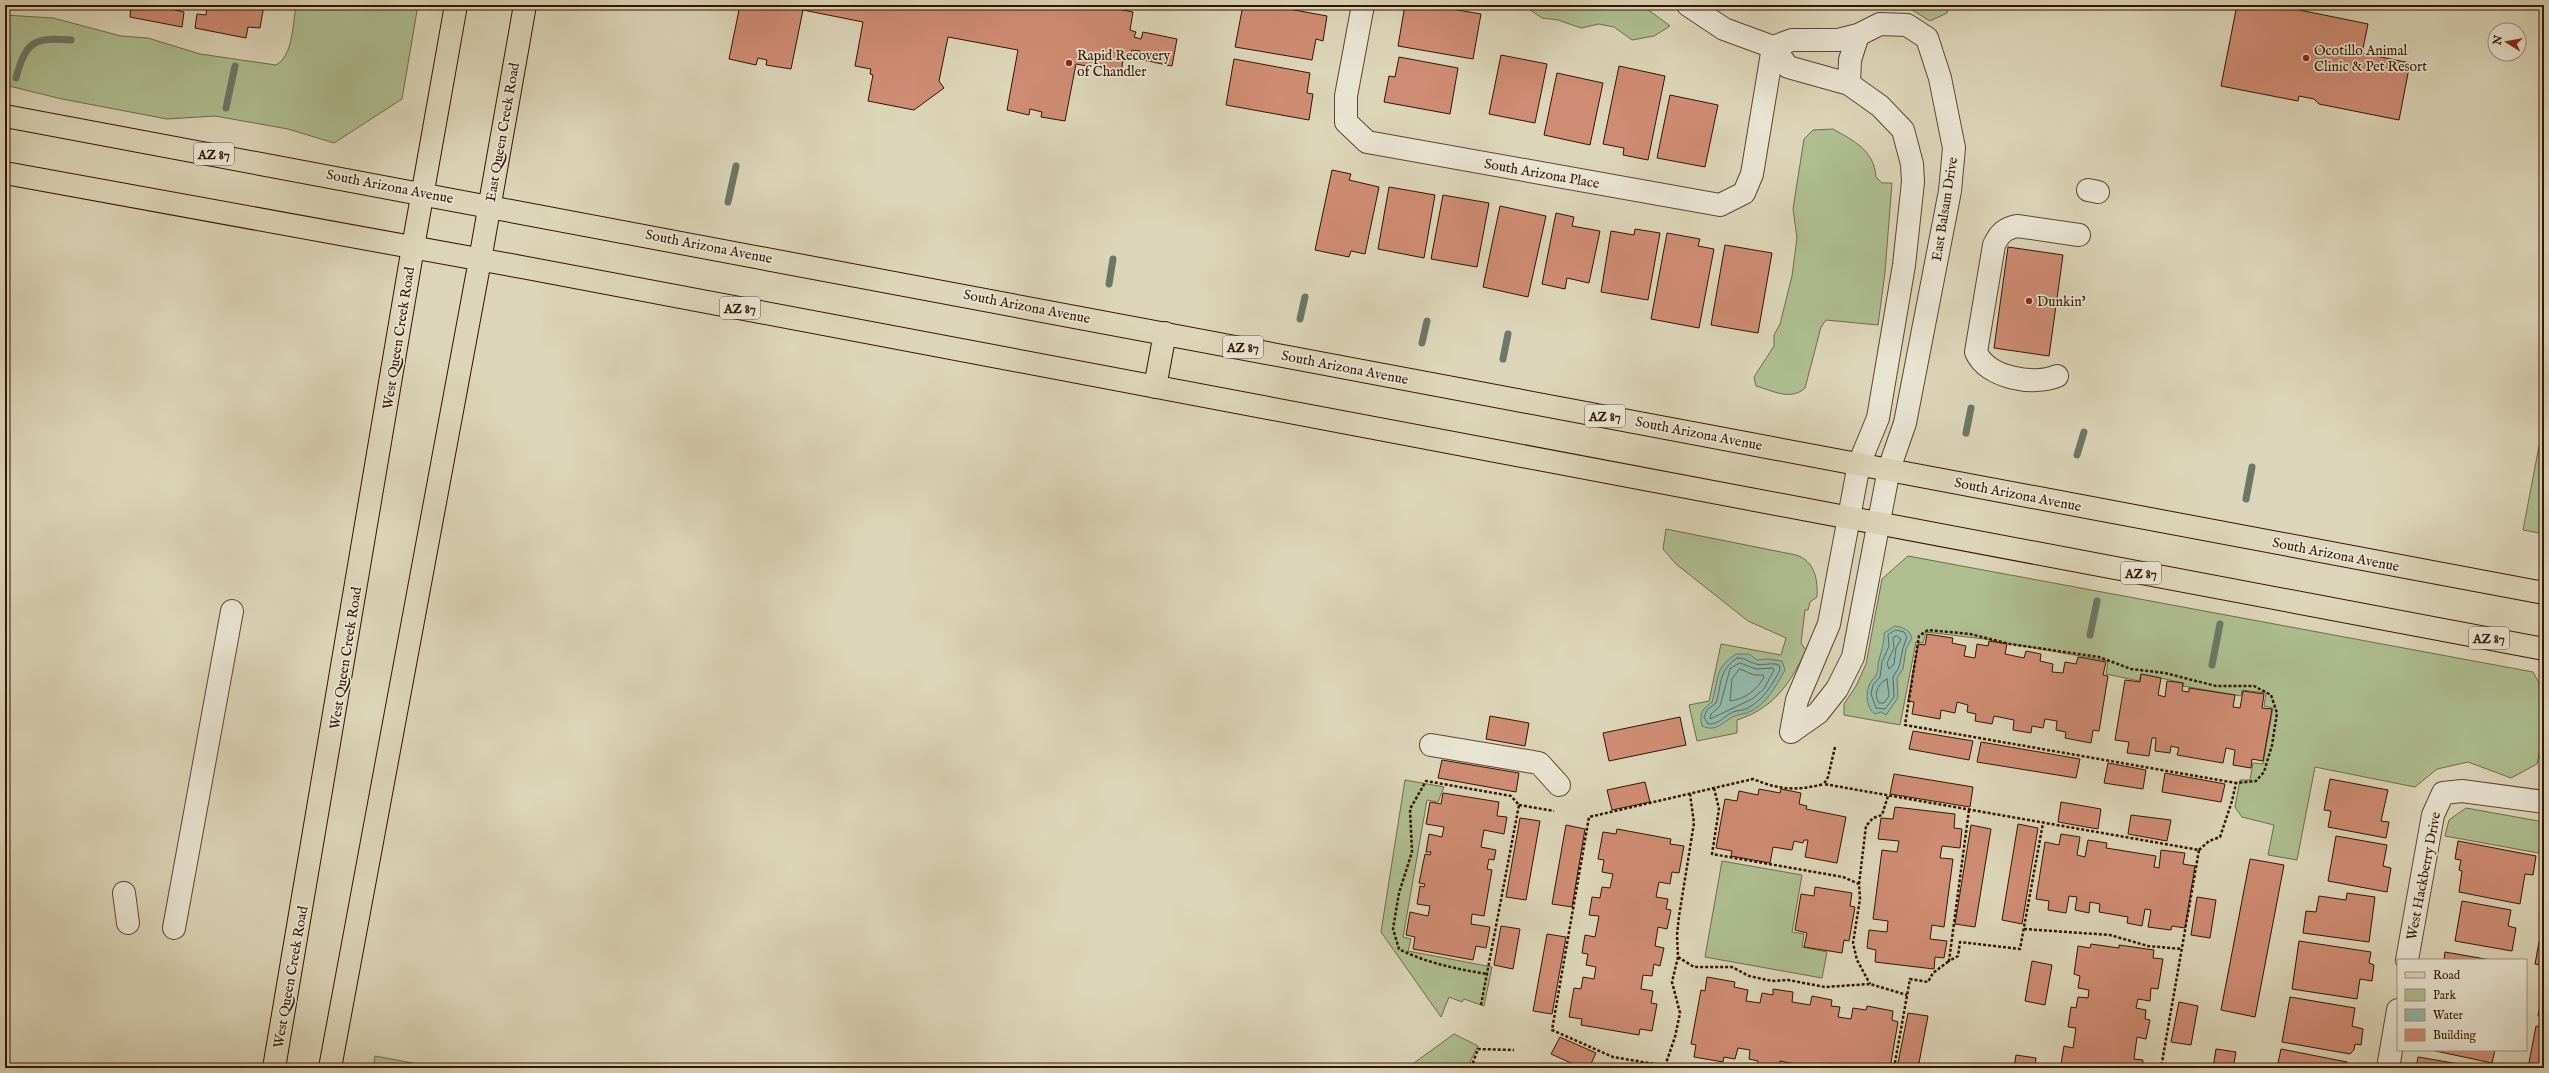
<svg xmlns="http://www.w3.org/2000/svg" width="2549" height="1073" font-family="'IM FELL English',serif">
  <rect width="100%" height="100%" fill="#ddd5b9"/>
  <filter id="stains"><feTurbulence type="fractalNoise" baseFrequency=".005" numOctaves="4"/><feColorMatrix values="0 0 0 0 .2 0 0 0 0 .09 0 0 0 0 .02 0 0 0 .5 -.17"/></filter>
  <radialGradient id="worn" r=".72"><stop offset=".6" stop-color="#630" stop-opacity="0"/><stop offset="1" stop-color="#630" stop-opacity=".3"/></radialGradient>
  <path fill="#aebe91" stroke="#706a4a" d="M296 5H418L402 99 334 143 288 129 215 116 167 119 62 99 5 85V15L53 18 121 36 148 38 200 54 276 65C293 56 293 23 296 5Z
    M1527 5H1642L1670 26 1654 36 1632 40 1614 27 1599 24 1581 28 1558 20 1542 18 1529 9Z
    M1892 5H1949L1947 13 1930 21 1909 8Z
    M1833 129C1854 141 1874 150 1876 177L1882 183H1892L1885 272 1878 325 1826 320 1821 327 1805 388C1791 401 1773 391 1756 386L1754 377 1774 346V335L1780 324 1792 276 1797 238 1793 209 1804 139 1813 130Z
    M2544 420V534L2523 530Z
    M1666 529 1796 555C1815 561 1818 580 1817 597L1810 602 1808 610H1805L1801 643 1806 650C1790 684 1774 708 1737 720V733L1697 741 1689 705 1709 701 1721 644 1781 655 1786 638 1748 621 1676 564 1663 549Z
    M1908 556 2533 672 2544 692V733L2537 764 2511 778 2468 762 2437 769 2415 787 2315 767 2297 860 2268 855 2274 825 2242 817 2235 807 2240 780H2250L2253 763 2263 764 2273 708 2264 706 2266 693 2242 690 2241 696 2183 686 2184 683 2141 674 2139 681 2106 674 2108 661 1984 639 1926 632 1923 643 1916 642 1900 725 1844 715V704L1856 686 1866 664 1882 579Z
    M1405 780 1444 787 1438 802 1427 800 1403 937 1411 939 1408 951 1492 967 1484 1006 1464 999 1462 1002 1449 997 1441 1017 1381 932Z
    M2466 808 2544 822V854L2445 836 2449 820Z
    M1722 861 1802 875 1792 932 1804 934 1802 947 1827 952 1822 978 1705 957Z
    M1454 1034 1478 1046 1467 1068H1407Z
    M375 1056 439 1068H373Z"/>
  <path fill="#93b9ab" stroke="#6c7767" d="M1895 626C1904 628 1909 629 1912 638L1906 649 1903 669 1897 678 1898 698 1886 715 1881 712 1875 714C1867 709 1864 692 1871 682 1872 679 1875 678 1876 675 1879 670 1877 665 1879 660 1882 648 1884 645 1884 633Z
    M1736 654H1749L1757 660 1767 659 1782 661 1785 670C1776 686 1766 706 1747 713 1743 714 1739 714 1735 716 1723 721 1717 733 1702 726 1699 714 1702 709 1712 702 1719 678 1714 669 1736 654Z"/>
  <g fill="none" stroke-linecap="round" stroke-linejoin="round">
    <path stroke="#626756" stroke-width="1" d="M1896 630 1904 632 1907 637 1903 648 1899 667 1893 677 1894 697 1885 709 1876 708 1871 694 1873 685 1880 677 1882 662 1889 646 1888 635Z
      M1897 636 1901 639 1896 648 1894 664 1889 669 1887 663 1894 648 1893 638Z
      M1737 658C1747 658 1748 662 1756 664 1764 666 1771 662 1779 665L1780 670C1772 685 1764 699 1748 708 1743 711 1737 710 1733 712 1723 717 1720 724 1708 724L1704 717 1707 710 1716 703C1722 684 1718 671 1737 658Z
      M1740 663 1756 669 1773 668 1774 670 1764 689 1752 699 1710 719 1711 714 1720 706 1730 669Z
      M1740 669 1754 675H1763L1764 677C1757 690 1745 699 1730 701L1732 679Z
      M1887 679 1889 696 1884 703H1879C1873 695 1878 683 1887 679Z"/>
    <path stroke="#6c7767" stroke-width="7" d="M16 78C26 41 34 37 71 40
      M226 108 235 66
      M728 202 736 166
      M1109 284 1113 259
      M1300 319 1305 297
      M1422 343 1427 321
      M1503 359 1508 334
      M1966 433 1971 408
      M2077 455 2084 432
      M2246 499 2252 467
      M2090 635 2097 601
      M2212 665 2220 624"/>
  </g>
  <path fill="#cf8c74" stroke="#321502" d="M87 5H108V8Z
    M120 5H176L175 10 184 12 182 27 130 17 131 7Z
    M207 5H264L260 28 248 27 246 38 195 28 197 14 206 15Z
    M740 5H1098L1133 12 1130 30 1136 32 1134 37 1141 39 1143 32 1177 39 1172 66 1138 59 1140 51 1132 50 1130 56 1124 55 1121 72 1076 64 1065 121 1041 117 1042 112 1030 109 1029 115 1007 110 1018 50 948 37 939 81 944 88 914 110 868 101 873 75 870 74 871 69 855 66 863 22 803 10 791 69 766 65 767 60 758 58 756 65 729 59Z
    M1243 5H1267L1327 16 1323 41 1316 39 1312 60 1235 47Z
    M1405 5H1429L1481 14 1473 59 1398 46Z
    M2237 5H2275L2368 24 2362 53 2410 63 2399 120 2319 104 2314 99 2299 96 2298 101 2221 86Z
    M1501 55 1547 64 1535 123 1489 114Z
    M1399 57 1458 68 1450 114 1384 102 1389 76 1395 77Z
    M1234 59 1310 73 1307 93 1313 94 1309 120 1226 105Z
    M1619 66 1665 76 1648 160 1623 155 1624 148 1603 144Z
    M1557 73 1603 83 1590 145 1544 135Z
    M1670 95 1718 105 1705 167 1657 158Z
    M1332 170 1351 174 1349 180 1379 187 1365 254 1351 251 1349 257 1315 250Z
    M1389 187 1435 195 1424 258 1378 249Z
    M1443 195 1489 203 1477 267 1431 259Z
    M1500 206 1546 216 1528 297 1483 287Z
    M1556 213 1574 217 1572 226 1600 231 1589 283 1567 278 1565 289 1542 284Z
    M1635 229 1660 233 1648 300 1601 292 1611 231 1634 235Z
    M1667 233 1700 239 1698 246 1714 249 1699 328 1651 319Z
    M1725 245 1772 253 1758 333 1711 325Z
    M2008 247 2063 255 2049 356 1994 348Z
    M1927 634 1953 638 1952 643 1966 646 1964 656 1975 658 1977 644 1988 646 1989 641 2007 644 2005 654 2024 658 2026 651 2041 654 2040 661 2053 664 2052 672 2063 673 2065 662 2076 664 2078 657 2106 662 2103 675 2108 676 2099 731 2093 730 2091 743 2065 738 2066 732 2056 730 2057 721 2045 719 2043 728 2032 726 2031 733 2013 730 2014 720 1994 716 1992 724 1975 721 1976 714 1967 712 1968 705 1957 702 1955 713 1941 710 1940 719 1912 714 1914 702 1908 701 1918 644 1925 645Z
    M2141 674 2161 678 2158 695 2165 697 2167 681 2183 683 2182 691 2189 692V688L2235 695 2233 707 2240 708 2243 691 2264 694 2262 708 2272 709 2263 761 2252 759 2251 768 2233 765 2235 750 2226 748 2223 763 2177 755 2179 748 2171 746 2170 753 2155 751 2156 738H2152L2149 756 2127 753 2129 742 2115 740 2125 680 2140 682Z
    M1490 716 1529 723 1525 746 1486 739Z
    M1680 717 1686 745 1609 761 1603 733Z
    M1913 731 1973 741 1969 760 1909 749Z
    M1981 742 2080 759 2076 778 1977 762Z
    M1442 760 1519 773 1516 792 1438 778Z
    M2108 763 2146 770 2143 789 2104 783Z
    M2165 773 2225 784 2221 802 2162 792Z
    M1894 774 1973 787 1970 807 1890 794Z
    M2330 779 2388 790 2381 821 2389 822 2386 838 2328 827 2331 811 2324 810Z
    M1645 782 1650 802 1612 810 1607 790Z
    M1759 789 1780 793 1781 789 1801 793 1799 804 1807 806 1806 809 1846 817 1837 863 1805 857 1808 840H1804L1803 843 1794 841 1792 850 1773 847 1770 863 1731 856 1732 851 1716 848 1725 799 1737 801 1739 791 1758 795Z
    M1443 793 1499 802 1497 816 1507 817 1504 834 1484 830 1481 847 1496 850 1494 860 1489 859 1487 869 1492 870 1484 916 1472 914 1471 924 1490 927 1486 948 1476 946 1473 960 1413 949 1415 937 1406 935 1410 912 1428 916 1430 906 1417 904 1420 886 1424 887 1425 884 1419 883 1425 854 1430 855 1431 852H1426L1429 834 1442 837 1444 827 1426 824 1430 802 1441 804Z
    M2061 802 2101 809 2098 829 2058 822Z
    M1895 807 1955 814 1954 828 1962 829 1960 848 1942 846 1940 858 1953 859 1944 927 1932 925 1930 939 1947 941 1944 958 1935 957 1934 969 1875 962 1876 950 1867 948 1869 930 1887 932 1888 921 1873 919 1882 850 1897 852 1899 841 1878 839 1881 818 1893 819Z
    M2131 815 2171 820 2167 841 2128 834Z
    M1520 818 1540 821 1526 900 1506 897Z
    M2018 824 2038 828 2022 924 2002 920Z
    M1566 825 1585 829 1572 907 1552 904Z
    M1971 825 1991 829 1975 927 1955 924Z
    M1617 829 1671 839 1670 844 1684 846 1679 873 1672 872 1670 884 1659 882 1656 897 1668 899 1666 909 1671 910 1667 929 1658 927 1655 946 1664 948 1660 966 1654 964 1652 976 1643 975 1641 989 1653 991 1651 1003 1657 1004 1652 1031 1640 1029 1639 1035 1581 1025 1582 1019 1569 1017 1574 988 1581 989 1583 977 1594 979 1596 967 1586 965 1588 954 1582 953 1585 935 1595 937 1599 916 1589 915 1592 897 1600 898 1602 887 1610 888 1613 874 1602 872 1604 860 1598 859 1603 832 1616 834Z
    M2061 834 2080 837 2077 855 2085 857 2088 840 2107 843 2106 848 2156 856 2154 867 2159 868 2161 850 2185 853 2183 864 2195 866 2185 928 2172 926 2171 930 2148 927 2151 910 2145 909 2142 926 2127 923 2128 917 2099 912 2100 904 2090 902 2089 913 2075 910 2077 897 2069 896 2066 913 2048 910 2049 901 2036 899 2045 842 2059 845Z
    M2336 836 2387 845 2383 866 2391 868 2387 892 2328 881Z
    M2458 841 2536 856 2533 875 2525 874 2520 904 2459 892 2462 871 2459 870 2461 860 2455 859Z
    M2250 859 2284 865 2255 1017 2221 1010Z
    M1815 887 1852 893 1850 906 1855 907 1849 941 1844 940 1842 953 1804 947 1807 933 1795 930 1801 894 1814 896Z
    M2347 893 2375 897 2369 942 2303 933 2306 911 2316 912 2319 896 2346 900Z
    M2197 897 2216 900 2210 938 2191 935Z
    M2462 901 2511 910 2508 926 2516 928 2512 951 2455 941Z
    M1501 926 1520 929 1513 969 1494 965Z
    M1547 934 1566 937 1552 1014 1533 1011Z
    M2299 941 2371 952 2369 963 2374 965 2372 981 2360 979 2357 999 2292 989Z
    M2539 942 2544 943V966L2535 964Z
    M2091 944 2119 948V945L2154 950 2153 958 2163 959 2158 989 2151 988 2150 1001 2138 999 2136 1008 2146 1010 2145 1019 2150 1020 2146 1039 2137 1037 2134 1059 2143 1060 2142 1068H2067L2068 1064H2061L2064 1046 2073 1048 2076 1028 2068 1027 2071 1007 2076 1008 2078 997 2088 998 2089 990 2078 988 2080 976 2074 974 2078 946 2090 948Z
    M2445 952 2491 960H2444Z
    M2032 961 2052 965 2045 1005 2025 1001Z
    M1707 977 1735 982 1734 987 1748 990 1746 1001 1760 1003 1762 993 1773 995V989L1793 992 1792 1002 1810 1005 1812 996 1832 1000 1831 1006 1840 1007 1838 1017 1851 1019 1853 1008 1866 1010 1867 1006 1893 1011 1892 1020 1898 1022 1890 1068H1844V1065L1830 1063 1829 1068H1799L1800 1065 1780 1061 1779 1068H1769L1757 1066 1758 1061 1749 1059 1750 1050 1738 1048 1735 1059 1724 1057 1723 1062 1694 1057 1696 1045 1691 1044 1701 990 1705 991Z
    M2544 985V1017L2538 1016Z
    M2290 997 2355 1008 2352 1026 2363 1029 2361 1045 2355 1044 2354 1050 2350 1054 2282 1042Z
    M2179 1002 2198 1006 2191 1045 2171 1042Z
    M1908 1013 1928 1016 1918 1068H1897Z
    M2536 1026 2544 1028V1068H2528Z
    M1560 1037 1596 1053 1589 1068H1582L1551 1054Z
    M2216 1049 2236 1052 2233 1068H2213Z
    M2281 1049 2347 1062 2346 1068H2277Z
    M2431 1050H2495L2492 1063Z
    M2016 1055 2036 1058 2035 1068H2014Z
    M2418 1057 2482 1068H2416Z"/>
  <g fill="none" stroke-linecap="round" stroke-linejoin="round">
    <defs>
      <path id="minor" d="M1363 5 1346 96V122L1367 142 1720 205 1744 193 1752 174 1773 47
        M1688 5 1724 29 1773 47 1788 67 1849 84 1880 106 1903 130 1912 164 1913 182 1904 265 1878 418 1859 464 1829 624 1797 700 1791 732
        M1773 47 1792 40H1838L1858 35 1880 24 1907 25 1927 38 1940 78 1954 148 1950 191 1905 423 1889 469 1853 657 1837 689 1818 713 1791 732
        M1849 84 1850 60 1858 35
        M2088 190 2098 192
        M2057 376C2034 386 1987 378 1976 352L1994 245C2000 233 2004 229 2017 226L2079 235
        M1431 745 1539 763 1559 785
        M124 893 128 923
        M174 928 232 611
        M2407 960 2433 815 2443 793 2462 791 2544 802
        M2388 1068 2398 1010"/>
      <path id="major" d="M5 116 2544 593
        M5 173 527 268 2544 649
        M1155 387 1165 333
        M274 1068 413 247 456 5
        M330 1068 480 260 525 5"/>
    </defs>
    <use href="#minor" stroke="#5d4530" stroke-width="24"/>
    <use href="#major" stroke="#321502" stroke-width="24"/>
    <path stroke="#321502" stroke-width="2.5" stroke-dasharray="3 2" stroke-linecap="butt" d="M1835 747 1828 777 1824 784 2199 850 2161 1068
      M1714 788 1719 809 1712 854 1843 877 1859 884 1860 899 1853 943 1857 960 1870 984
      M1519 805 1554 811
      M1969 810 1949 961 1958 956 1960 942 2020 949 2043 823
      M2199 850 2209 841 2220 837 2232 801 2236 783 2256 781 2264 772 2272 745 2277 713 2271 695 2254 686H2216L2165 673 2131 669 2099 657 2010 644 1970 634 1928 630 1919 636 1905 725 2236 783
      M1859 884 1866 826 1873 818 1882 815 1888 796
      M2024 929 2110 935 2148 946 2182 949
      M1678 957 1694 967H1732L1749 976 1772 981 1788 980 1825 987 1870 984 1907 995
      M1481 1005 1519 805 1511 796 1426 781 1410 809 1412 852 1399 893 1393 929 1399 949C1426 963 1457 969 1487 974
      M1665 1066 1675 1037 1680 1013 1672 982 1678 957 1677 935 1679 916 1694 823 1690 794
      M1471 1068 1478 1049 1514 1050
      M1678 1068 1613 1057 1552 1030 1589 817 1753 779C1780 790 1796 791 1824 784
      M1894 1068 1910 979 1928 982 1933 973 1949 961"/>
    <use href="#minor" stroke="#e9e4d2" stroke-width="22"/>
    <use href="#major" stroke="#ddd5b9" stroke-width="22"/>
  </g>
  <g fill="#8f2418" stroke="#e9e4d2" stroke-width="1.5">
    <circle cx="2306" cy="58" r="4"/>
    <circle cx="1069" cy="63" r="4"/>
    <circle cx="2029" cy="301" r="4"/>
  </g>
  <g text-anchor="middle" stroke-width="3.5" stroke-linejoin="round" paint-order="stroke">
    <g fill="#e9e4d2" stroke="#695340" stroke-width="1">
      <rect x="194" y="143" width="40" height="22" rx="3"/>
      <rect x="720" y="297" width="40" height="22" rx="3"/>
      <rect x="1223" y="336" width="40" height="22" rx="3"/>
      <rect x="1585" y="405" width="40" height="22" rx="3"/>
      <rect x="2121" y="562" width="40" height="22" rx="3"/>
      <rect x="2469" y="627" width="40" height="22" rx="3"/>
    </g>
    <g font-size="13" font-weight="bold" fill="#321502">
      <text x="214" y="159">AZ 87</text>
      <text x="740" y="313">AZ 87</text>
      <text x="1243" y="352">AZ 87</text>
      <text x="1605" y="421">AZ 87</text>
      <text x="2141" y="578">AZ 87</text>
      <text x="2489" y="643">AZ 87</text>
    </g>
    <g font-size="14" fill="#321502" stroke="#e9e4d2" text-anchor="start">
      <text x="2314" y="55">Ocotillo Animal<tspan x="2314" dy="16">Clinic &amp; Pet Resort</tspan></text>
      <text x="1077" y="60">Rapid Recovery<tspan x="1077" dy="16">of Chandler</tspan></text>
      <text x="2037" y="306">Dunkin'</text>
    </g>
    <g font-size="14" fill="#321502" stroke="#e9e4d2">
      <text transform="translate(502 132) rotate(-80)" y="5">East Queen Creek Road</text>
      <text transform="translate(1542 173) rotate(10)" y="5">South Arizona Place</text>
      <text transform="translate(390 186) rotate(11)" y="5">South Arizona Avenue</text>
      <text transform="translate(1944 209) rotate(-81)" y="5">East Balsam Drive</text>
      <text transform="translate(709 246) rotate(11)" y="5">South Arizona Avenue</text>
      <text transform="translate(1027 306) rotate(11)" y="5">South Arizona Avenue</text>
      <text transform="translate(398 338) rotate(-81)" y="5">West Queen Creek Road</text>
      <text transform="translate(1345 367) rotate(11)" y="5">South Arizona Avenue</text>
      <text transform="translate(1699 433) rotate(11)" y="5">South Arizona Avenue</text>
      <text transform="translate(2018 494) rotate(11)" y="5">South Arizona Avenue</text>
      <text transform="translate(2336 554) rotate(11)" y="5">South Arizona Avenue</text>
      <text transform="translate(345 658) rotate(-81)" y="5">West Queen Creek Road</text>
      <text transform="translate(2423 876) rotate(-79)" y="5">West Hackberry Drive</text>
      <text transform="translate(290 977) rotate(-80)" y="5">West Queen Creek Road</text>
    </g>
  </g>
  <rect width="2549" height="1073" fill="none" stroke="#ddd5b9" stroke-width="20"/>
  <rect x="6" y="6" width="2537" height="1061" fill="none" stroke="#321502" stroke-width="2"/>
  <rect x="10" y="10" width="2529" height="1053" fill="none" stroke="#321502"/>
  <rect x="2397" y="959" width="130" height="92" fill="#e9e4d2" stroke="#a0917f"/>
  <rect x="2405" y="972" width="20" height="6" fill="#ddd5b9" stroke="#a0917f"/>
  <text x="2433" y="979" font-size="12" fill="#321502">Road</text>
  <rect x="2405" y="989" width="20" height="12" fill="#aebe91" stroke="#a0917f"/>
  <text x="2433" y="999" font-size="12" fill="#321502">Park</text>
  <rect x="2405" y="1009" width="20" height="12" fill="#93b9ab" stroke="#a0917f"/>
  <text x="2433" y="1019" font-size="12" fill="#321502">Water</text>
  <rect x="2405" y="1029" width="20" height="12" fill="#cf8c74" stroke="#a0917f"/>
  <text x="2433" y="1039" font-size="12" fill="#321502">Building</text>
  <g transform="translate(2507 42) rotate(281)"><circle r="19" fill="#e9e4d2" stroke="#a0917f"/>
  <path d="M0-3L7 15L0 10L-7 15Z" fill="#8f2418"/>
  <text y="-6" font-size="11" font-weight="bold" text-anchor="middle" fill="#321502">N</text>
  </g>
  <rect width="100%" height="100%" filter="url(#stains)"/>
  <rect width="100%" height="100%" fill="url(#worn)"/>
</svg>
